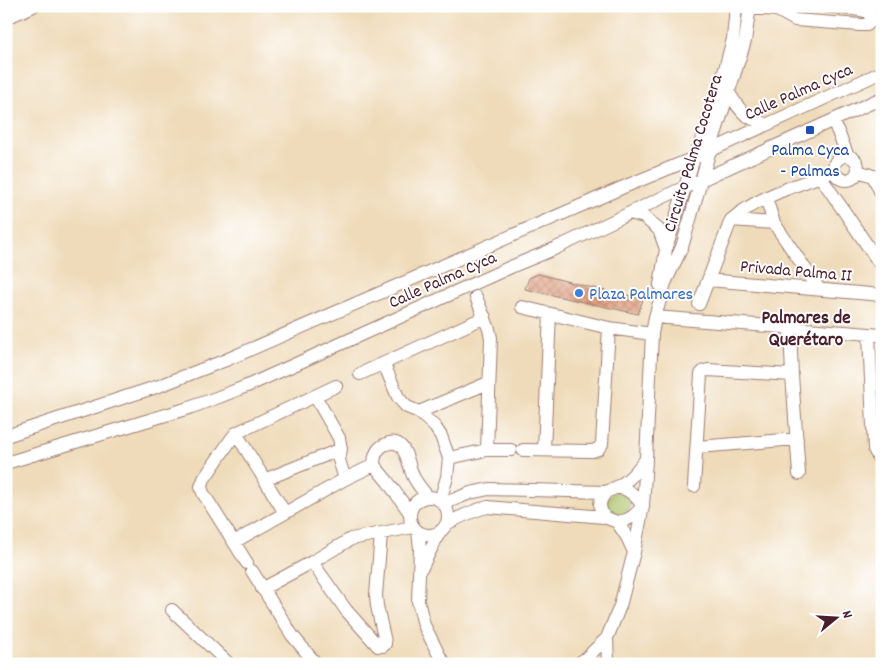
<svg xmlns="http://www.w3.org/2000/svg" width="888" height="670" font-family="Dekko,sans-serif">
  <defs>
    <pattern id="building-cross-hatch" width="8" height="8" patternUnits="userSpaceOnUse" patternTransform="scale(1.25)"><rect width="8" height="8" fill="#e09d7d"/><path d="M0 0l8 8M0 8l8-8" fill="none" stroke="#b87f67"/></pattern>
  </defs>
  <rect width="100%" height="100%" fill="#fff"/>
  <filter id="ink" filterUnits="userSpaceOnUse"><feTurbulence type="fractalNoise" baseFrequency=".02" numOctaves="2"/><feDisplacementMap in="SourceGraphic" scale="10" xChannelSelector="R" yChannelSelector="G"/><feConvolveMatrix kernelMatrix="1 2 1 2 8 2 1 2 1" color-interpolation-filters="sRGB"/></filter>
  <filter id="wash" filterUnits="userSpaceOnUse"><feTurbulence type="fractalNoise" baseFrequency=".0096" numOctaves="4" result="noise"/><feDisplacementMap in="SourceGraphic" scale="20" xChannelSelector="R" yChannelSelector="G"/><feGaussianBlur stdDeviation="1.12" result="paint"/><feColorMatrix in="noise" values="0 0 0 0 0 0 0 0 0 0 0 0 0 0 0 0 0 1.4 0 .05"/><feComposite in="paint" operator="in"/></filter>
  <g filter="url(#wash)">
    <rect width="100%" height="100%" fill="#efdbba"/>
    <path fill="#abc065" stroke="#7a7048" d="M616 491 627 496 630 504 628 512 620 517 607 513 604 501Z"/>
    <g id="blocks">
      <path fill="url(#building-cross-hatch)" d="M538 274 593 288 643 299 638 314 525 289 529 278Z"/>
    </g>
  </g>
  <g filter="url(#ink)">
    <use href="#blocks" fill-opacity="0" stroke="#9c7d72" stroke-width="1"/>
    <g fill="none" stroke-linecap="round" stroke-linejoin="round">
      <defs>
        <path id="minor" d="M743 7 777 10 785 7
          M777 10 795 20 860 25H867L870 22 871 18 868 12 861 10 826 6
          M6 18 33 6
          M729 93C741 112 743 116 765 124
          M833 120 848 156
          M834 168a12 12 0 1 1 24 0a12 12 0 1 1-24 0Z
          M858 171 873 176 882 177
          M820 176 882 267
          M873 176 882 195
          M766 198 774 223 819 289
          M630 213 644 217 659 230 666 249
          M731 220 774 223
          M708 280 882 295
          M660 285 666 249 694 158 701 142 719 91 733 39 736 6
          M476 297 489 329 491 338 487 450
          M699 304 731 220C760 195 799 185 834 171
          M522 307 609 328 652 334
          M655 317 882 335
          M790 328 792 375 799 474
          M869 334 874 449 878 457 882 459
          M384 364 398 397 402 402 407 407 419 412 435 427 441 436 449 458 447 477 440 501
          M360 374 485 317
          M315 396 339 438 341 449 339 460 345 479
          M419 412 488 383
          M236 433 285 513
          M6 436 159 386 226 360 626 186 694 158 882 72
          M697 447 797 439
          M523 450 592 451 598 449 602 444 609 328
          M544 450 550 314
          M449 458 487 450H511
          M6 463 189 408 216 398 247 386 513 266 554 249 670 194 882 98
          M264 480 341 449
          M694 486 701 374 704 371 708 370 792 375
          M410 516a19 19 0 1 1 38 0a19 19 0 1 1-38 0Z
          M443 504 470 493 489 489 606 492C626 484 633 476 646 459
          M410 513 388 482 374 465C374 457 376 449 384 445 407 434 407 465 414 478 418 485 423 491 428 497
          M604 517C598 506 599 501 606 492
          M617 522C631 520 634 516 643 506 636 496 630 490 619 487
          M446 524C460 517 473 510 488 507L604 517 617 522 627 537 634 552
          M418 532 420 548 418 601 424 625 441 659 446 664
          M234 542 345 479 374 465
          M312 562 346 610 378 646H383L385 644V642L377 606 376 595 381 534
          M247 563 203 493 201 487 204 479 232 438 236 433 336 386
          M422 567 439 533
          M252 571 292 635 316 664
          M262 589 312 562 351 539 413 527
          M172 610 229 664
          M578 664 585 659 607 638
          M608 664 607 638 620 606 634 552 643 506 646 459 652 334 655 317 665 283 682 247 710 150 745 41 750 6"/>
      </defs>
      <use href="#minor" stroke="#9c7d72" stroke-width="14"/>
      <use href="#minor" stroke="#fff" stroke-width="12"/>
    </g>
  </g>
  <rect fill="#1a4fb4" stroke="#fff" stroke-width="2" x="805" y="125" width="10" height="10" rx="2.5"/>
  <circle fill="#3f7fe0" stroke="#fff" stroke-width="2" cx="579" cy="293" r="5"/>
  <g text-anchor="middle" stroke-width="4" stroke-linejoin="round" paint-order="stroke">
    <g font-size="18" fill="#4a1f2b" stroke="#fff">
      <text transform="translate(798 91) rotate(-24)" y="6">Calle Palma Cyca</text>
      <text transform="translate(692 153) rotate(-73)" y="6">Circuito Palma Cocotera</text>
      <text transform="translate(796 270) rotate(5)" y="6">Privada Palma II</text>
      <text transform="translate(442 279) rotate(-24)" y="6">Calle Palma Cyca</text>
    </g>
    <g font-size="18" fill="#164399" stroke="#fff">
      <text x="810" y="155">Palma Cyca<tspan x="810" dy="21">- Palmas</tspan></text>
    </g>
    <g font-size="18" fill="#366cbe" stroke="#fff" text-anchor="start">
      <text x="589" y="299">Plaza Palmares</text>
    </g>
    <g font-size="19" font-weight="bold" fill="#4a1f2b" stroke="#fff">
      <text x="806" y="323">Palmares de<tspan x="806" dy="22">Querétaro</tspan></text>
    </g>
  </g>
  <rect width="888" height="670" fill="none" stroke="#fff" stroke-width="25"/>
  <g transform="translate(836 618) rotate(72)" stroke="#ffffff" stroke-width="4" paint-order="stroke">
  <path d="M0-4L9 19L0 12L-9 19Z" fill="#4a1f2b"/>
  <text y="-8" font-size="14" font-weight="bold" text-anchor="middle" fill="#4a1f2b">N</text>
  </g>
</svg>
